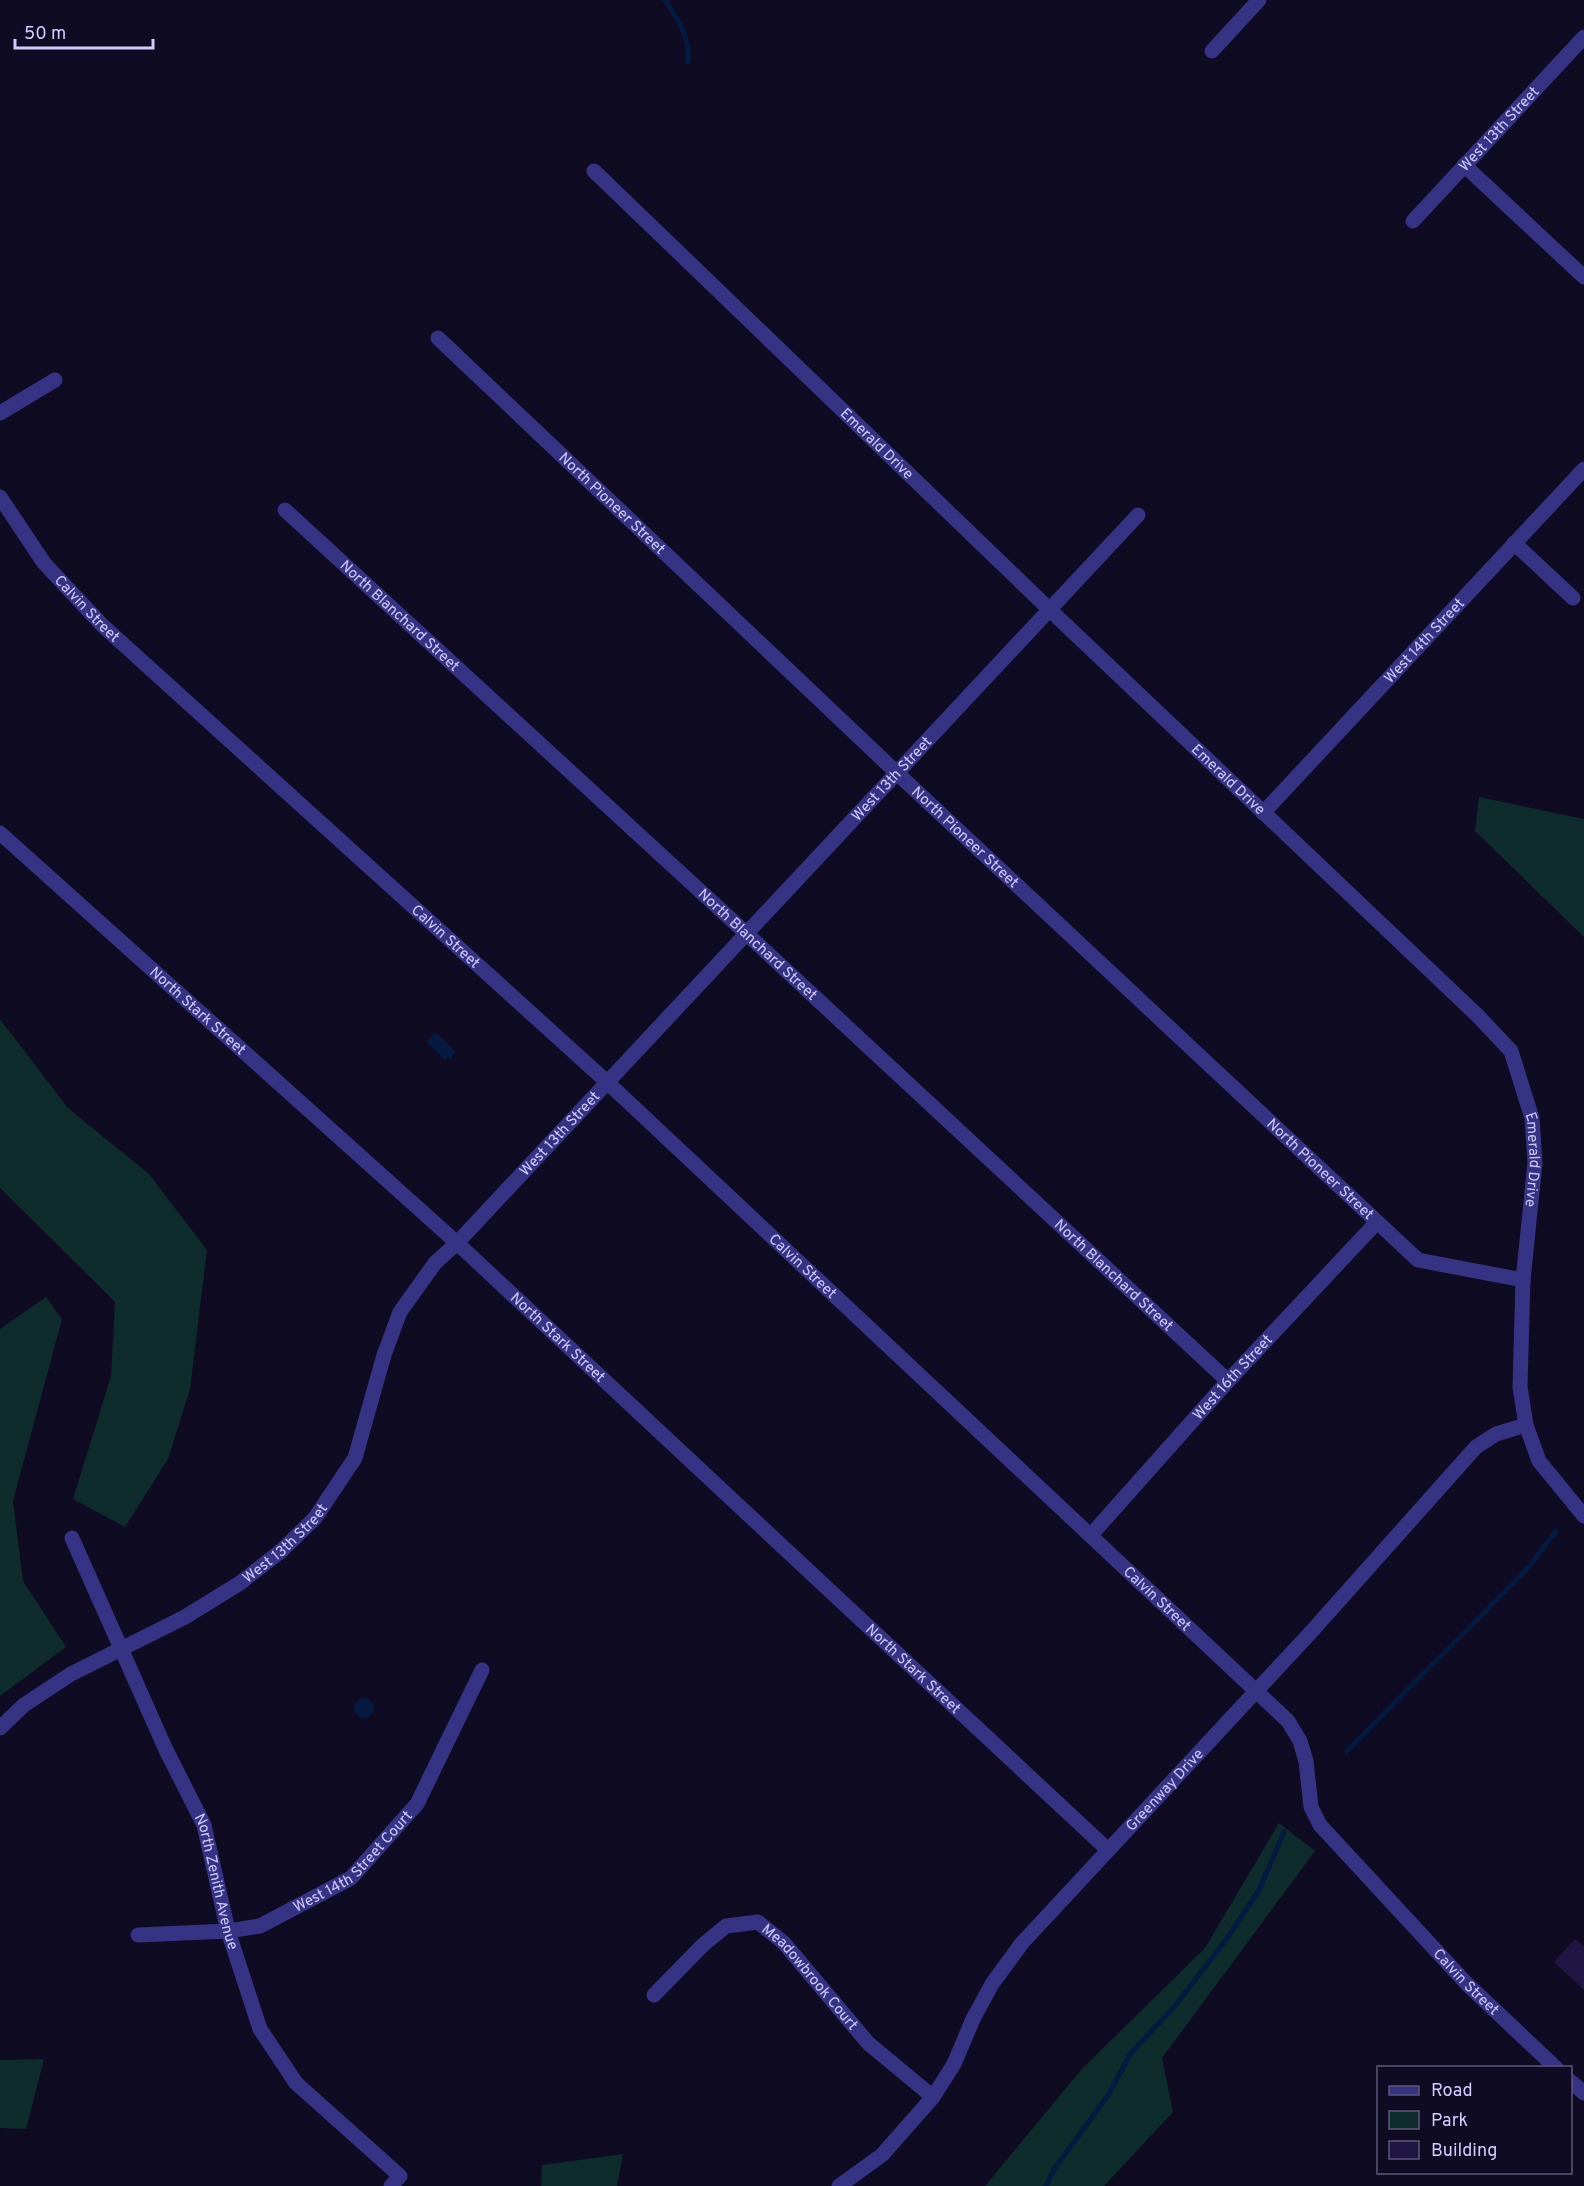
<svg xmlns="http://www.w3.org/2000/svg" width="1584" height="2186" font-family="Overpass,sans-serif">
  <rect width="100%" height="100%" fill="#0f0b22"/>
  <path fill="#0e2c2b" d="M1479 797 1584 819V937L1475 831Z
    M0 1019 68 1108 149 1174 207 1250 190 1389 168 1459 125 1527 73 1499 111 1376 115 1302 0 1188Z
    M46 1297 62 1319 13 1501 23 1581 66 1647 0 1696V1329Z
    M1279 1823 1315 1851 1162 2058 1173 2112 1104 2186H985L1082 2069 1205 1948Z
    M44 2059 26 2129 0 2128V2060Z
    M623 2154 617 2186H541L542 2165Z"/>
  <path fill="#051a41" d="M435 1032 455 1051 451 1060 448 1057 445 1060 426 1042Z
    M354 1708a10 10 0 1 1 20 0a10 10 0 1 1-20 0Z"/>
  <g fill="none" stroke-linecap="round" stroke-linejoin="round">
    <path stroke="#051a41" stroke-width="5" d="M665 0C677 18 691 39 688 62
      M1347 1751 1527 1569 1556 1531
      M1046 2186 1054 2169 1109 2094 1131 2053 1175 2006 1228 1937 1259 1890 1284 1832"/>
  </g>
  <path fill="#201644" d="M1575 1939 1584 1947V1990L1554 1962Z"/>
  <g fill="none" stroke-linecap="round" stroke-linejoin="round">
    <g stroke="#373384" stroke-width="15">
      <path d="M1212 51 1259 0"/>
      <path d="M1464 165 1584 277"/>
      <path id="s1" d="M594 171 1050 610 1478 1016 1511 1051 1532 1118 1535 1163 1523 1280 1520 1387 1526 1425 1539 1461 1584 1516"/>
      <path id="s2" d="M1413 221 1584 37"/>
      <path id="s3" d="M438 338 898 774 1418 1260 1523 1280"/>
      <path d="M0 413 55 380"/>
      <path id="s4" d="M0 497 44 563 102 625 607 1082 1288 1721 1300 1741 1306 1761 1311 1807 1320 1825 1467 1984 1556 2068"/>
      <path id="s5" d="M285 510 747 934 1228 1381"/>
      <path d="M1514 543 1573 598"/>
      <path id="s6" d="M1263 813 1584 469"/>
      <path id="s7" d="M0 833 457 1243 1108 1850"/>
      <path id="s8" d="M1091 1535 1228 1381 1377 1222"/>
      <path id="s9" d="M72 1538 166 1750 204 1825 228 1931 260 2029 296 2083 400 2176 391 2186"/>
      <path id="s10" d="M0 1728 24 1705 71 1674 185 1617 240 1583 281 1551 315 1518 355 1458 384 1355 400 1312 435 1263 457 1243 1138 515"/>
      <path id="s11" d="M138 1935 228 1931 260 1926 351 1878 417 1804 482 1670"/>
      <path id="s12" d="M654 1995 703 1945 726 1926 758 1922 784 1943 868 2043 933 2097"/>
      <path d="M1570 2081 1584 2093"/>
      <path id="s13" d="M839 2186 882 2155 933 2097 954 2064 973 2019 992 1984 1022 1943 1312 1631 1476 1447 1496 1434 1526 1425"/>
    </g>
  </g>
  <g text-anchor="middle" stroke-width="5" stroke-linejoin="round" paint-order="stroke">
    <g font-size="15" fill="#d2ccff" stroke="#0f0b22">
      <text dy="5" stroke="none"><textPath href="#s2" startOffset="126">West 13th Street</textPath></text>
      <text dy="5" stroke="none"><textPath href="#s1" startOffset="393">Emerald Drive</textPath></text>
      <text dy="5" stroke="none"><textPath href="#s3" startOffset="240">North Pioneer Street</textPath></text>
      <text dy="5" stroke="none"><textPath href="#s4" startOffset="142">Calvin Street</textPath></text>
      <text dy="5" stroke="none"><textPath href="#s5" startOffset="156">North Blanchard Street</textPath></text>
      <text dy="5" stroke="none"><textPath href="#s6" startOffset="236">West 14th Street</textPath></text>
      <text dy="5" stroke="none"><textPath href="#s10" startOffset="1332">West 13th Street</textPath></text>
      <text dy="5" stroke="none"><textPath href="#s1" startOffset="879">Emerald Drive</textPath></text>
      <text dy="5" stroke="none"><textPath href="#s3" startOffset="726">North Pioneer Street</textPath></text>
      <text dy="5" stroke="none"><textPath href="#s4" startOffset="628">Calvin Street</textPath></text>
      <text dy="5" stroke="none"><textPath href="#s5" startOffset="642">North Blanchard Street</textPath></text>
      <text dy="5" stroke="none"><textPath href="#s7" startOffset="266">North Stark Street</textPath></text>
      <text dy="5" stroke="none"><textPath href="#s10" startOffset="846">West 13th Street</textPath></text>
      <text dy="5" stroke="none"><textPath href="#s1" startOffset="1383">Emerald Drive</textPath></text>
      <text dy="5" stroke="none"><textPath href="#s3" startOffset="1212">North Pioneer Street</textPath></text>
      <text dy="5" stroke="none"><textPath href="#s4" startOffset="1114">Calvin Street</textPath></text>
      <text dy="5" stroke="none"><textPath href="#s5" startOffset="1128">North Blanchard Street</textPath></text>
      <text dy="5" stroke="none"><textPath href="#s7" startOffset="752">North Stark Street</textPath></text>
      <text dy="5" stroke="none"><textPath href="#s8" startOffset="212">West 16th Street</textPath></text>
      <text dy="5" stroke="none"><textPath href="#s10" startOffset="342">West 13th Street</textPath></text>
      <text dy="5" stroke="none"><textPath href="#s4" startOffset="1600">Calvin Street</textPath></text>
      <text dy="5" stroke="none"><textPath href="#s7" startOffset="1238">North Stark Street</textPath></text>
      <text dy="5" stroke="none"><textPath href="#s13" startOffset="518">Greenway Drive</textPath></text>
      <text dy="5" stroke="none"><textPath href="#s11" startOffset="237">West 14th Street Court</textPath></text>
      <text dy="5" stroke="none"><textPath href="#s9" startOffset="374">North Zenith Avenue</textPath></text>
      <text dy="5" stroke="none"><textPath href="#s12" startOffset="208">Meadowbrook Court</textPath></text>
      <text dy="5" stroke="none"><textPath href="#s4" startOffset="2104">Calvin Street</textPath></text>
    </g>
  </g>
  <rect x="1377" y="2066" width="195" height="108" fill="#0f0b22" stroke="#5d587a" stroke-width="1.5"/>
  <rect x="1389" y="2086" width="30" height="9" fill="#373384" stroke="#5d587a" stroke-width="1.5"/>
  <text x="1431" y="2096" font-size="18" fill="#d2ccff">Road</text>
  <rect x="1389" y="2111" width="30" height="18" fill="#0e2c2b" stroke="#5d587a" stroke-width="1.5"/>
  <text x="1431" y="2126" font-size="18" fill="#d2ccff">Park</text>
  <rect x="1389" y="2141" width="30" height="18" fill="#201644" stroke="#5d587a" stroke-width="1.5"/>
  <text x="1431" y="2156" font-size="18" fill="#d2ccff">Building</text>
  <path d="M15 39v9h138v-9" fill="none" stroke="#d2ccff" stroke-width="3"/>
  <text x="24" y="39" font-size="18" fill="#d2ccff" stroke="#0f0b22" stroke-width="4.5" paint-order="stroke">50 m</text>
</svg>
